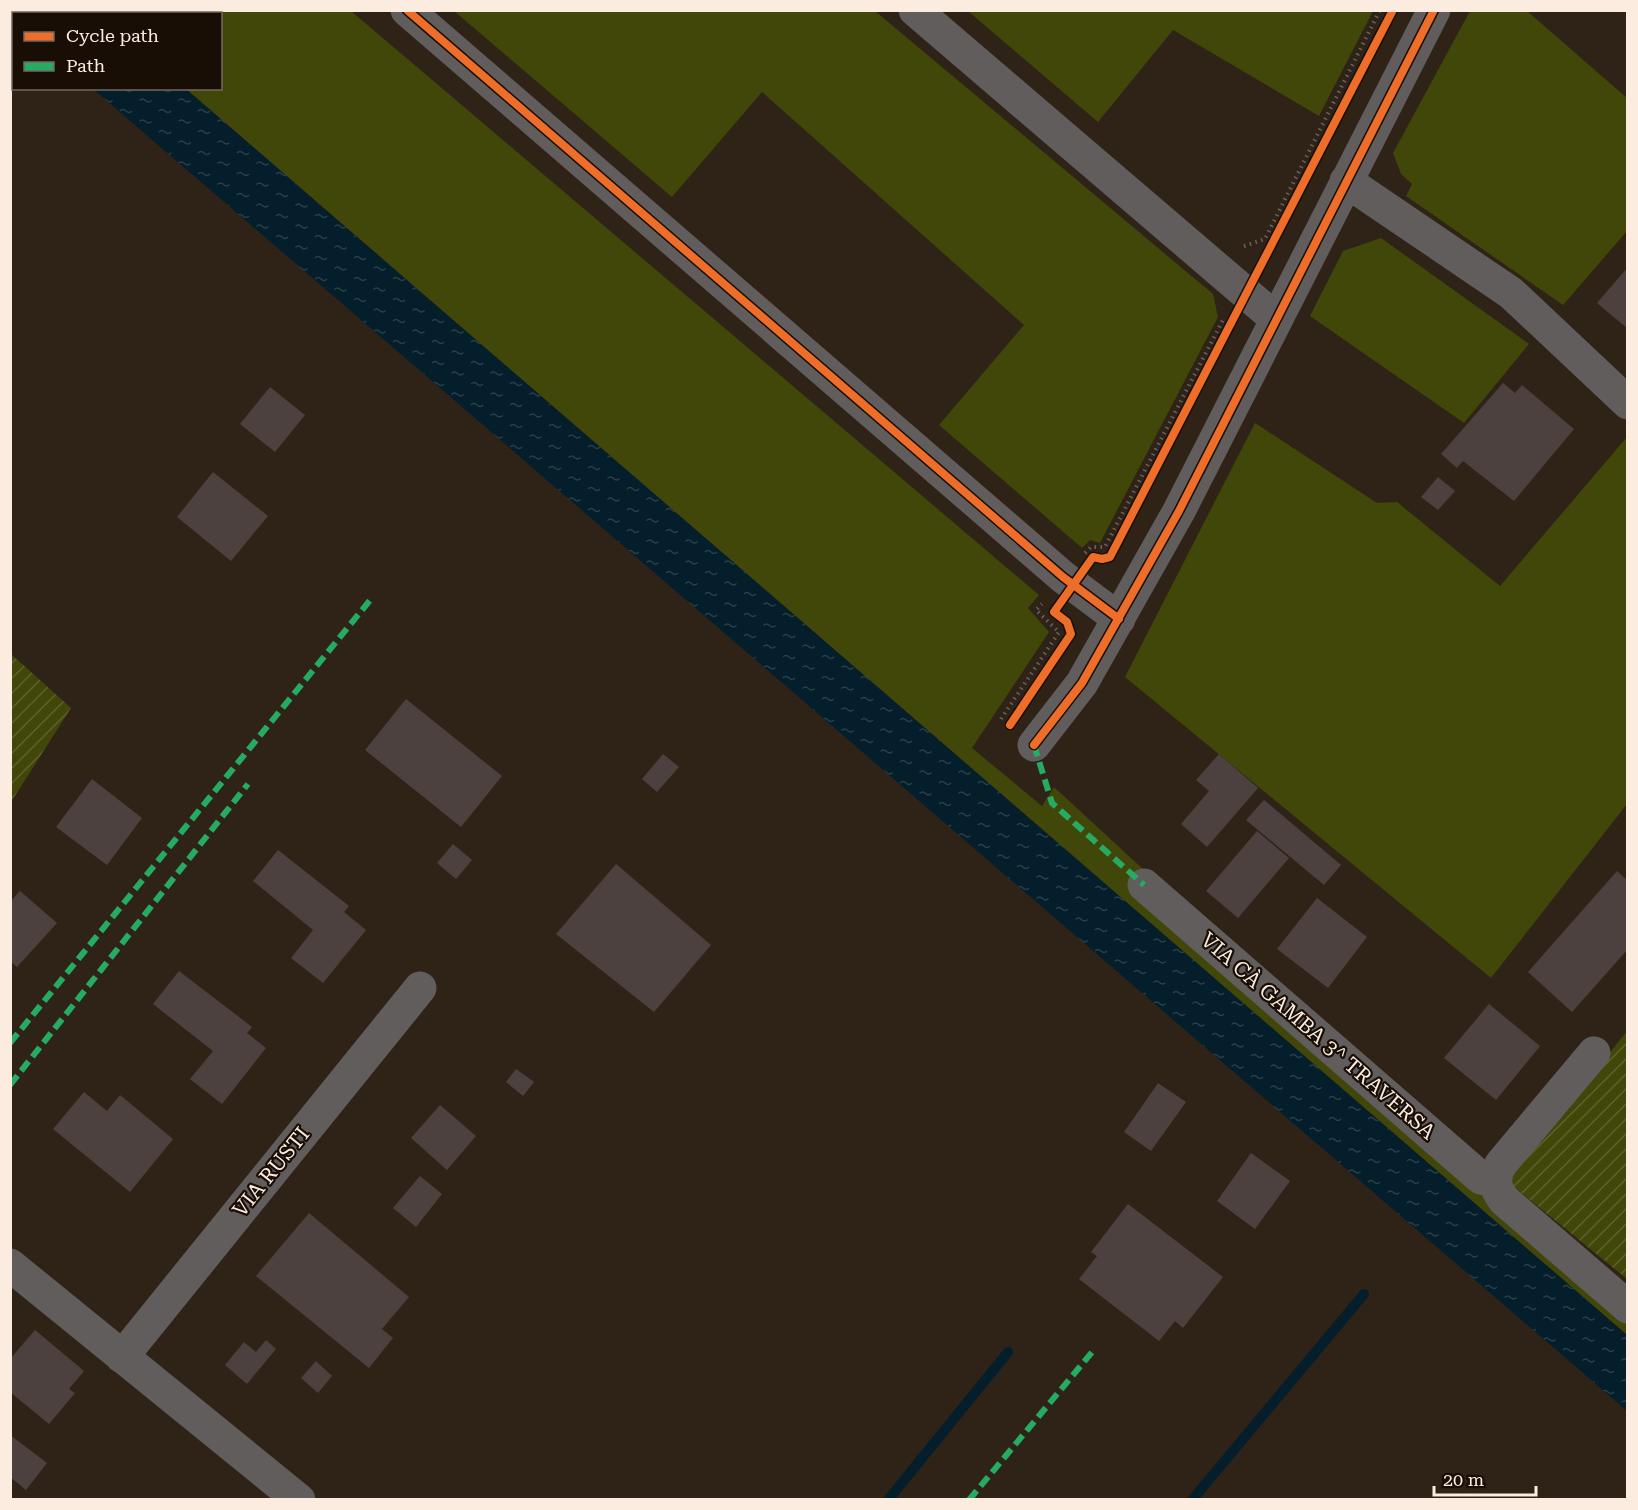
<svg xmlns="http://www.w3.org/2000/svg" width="1638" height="1510" font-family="'Roboto Serif',serif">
  <defs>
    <pattern id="garden-furrows" width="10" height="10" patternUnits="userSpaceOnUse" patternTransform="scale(1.5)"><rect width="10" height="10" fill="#414609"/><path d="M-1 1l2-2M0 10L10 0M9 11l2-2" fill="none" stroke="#5d612d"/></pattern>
    <pattern id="water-ripples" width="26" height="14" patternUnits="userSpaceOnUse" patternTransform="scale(1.5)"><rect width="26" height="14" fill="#041e2b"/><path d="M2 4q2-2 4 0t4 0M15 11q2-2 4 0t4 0" fill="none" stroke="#2a3f49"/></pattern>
  </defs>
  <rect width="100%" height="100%" fill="#2f2318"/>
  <path fill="#414609" d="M98 11H351L1039 595 1028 608 1049 632 972 748 1042 806 1054 787 1627 1316V1335L186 89 220 88V14H101Z
    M454 11H875L1213 294 1218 317 1100 543 1090 540 1082 548 939 425 1024 325 762 92 672 197Z
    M968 11H1373L1319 116 1173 30 1098 122Z
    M1470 11H1527L1627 98V231L1563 305 1406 196 1412 184 1401 174 1393 153Z
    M1381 238 1529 344 1464 423 1310 316 1343 251Z
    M1255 423 1377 503 1397 502 1500 586 1627 437V804L1491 978 1125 677Z"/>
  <path fill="url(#garden-furrows)" d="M11 654 71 708 11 802Z
    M1627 1031V1279L1507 1181Z"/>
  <path fill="url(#water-ripples)" d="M11 10H98L101 13 14 14 13 20Z
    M93 89H186L1627 1335V1411Z"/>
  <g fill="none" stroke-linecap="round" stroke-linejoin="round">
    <path stroke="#041e2b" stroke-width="10" d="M888 1500 1008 1352
      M1192 1500 1364 1294"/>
  </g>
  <path fill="#4d4140" d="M1628 267V329L1597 303Z
    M1503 383 1515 393 1522 385 1574 429 1514 501 1463 461 1457 468 1441 454Z
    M270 387 305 415 275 452 240 424Z
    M213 472 268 516 231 561 177 517Z
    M1438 477 1455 491 1438 510 1421 497Z
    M406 699 502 776 461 827 365 750Z
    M663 754 679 767 657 792 642 779Z
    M1219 754 1258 788 1207 847 1181 824 1209 791 1196 780Z
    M92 779 142 818 107 865 56 827Z
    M1264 800 1341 865 1324 885 1246 820Z
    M1257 831 1289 858 1238 918 1206 891Z
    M453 844 472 860 456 879 437 863Z
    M278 850 349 906 344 912 366 930 323 983 291 958 313 930 253 881Z
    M616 864 711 945 654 1012 556 934Z
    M1617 871 1628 881V949L1572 1012 1528 972Z
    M20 891 57 923 17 967 10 961V902Z
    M1317 898 1367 937 1328 988 1277 949Z
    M179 971 252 1027 247 1033 266 1048 222 1104 190 1079 213 1051 153 1004Z
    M1489 1004 1540 1046 1496 1100 1444 1058Z
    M516 1069 534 1082 523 1096 506 1082Z
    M1158 1083 1186 1102 1151 1151 1124 1132Z
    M84 1092 107 1111 120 1095 173 1139 130 1192 53 1129Z
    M440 1105 476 1136 447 1170 411 1138Z
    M1251 1153 1290 1181 1255 1229 1217 1201Z
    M420 1176 442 1194 416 1227 393 1208Z
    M1128 1204 1223 1277 1183 1328 1175 1321 1159 1341 1079 1279 1097 1256 1091 1252Z
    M309 1213 409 1297 382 1329 393 1338 369 1368 256 1276Z
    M35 1330 84 1371 69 1389 75 1393 49 1424 10 1392V1359Z
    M266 1340 276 1349 247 1384 225 1365 244 1342 256 1352Z
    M316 1361 332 1376 318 1393 301 1378Z
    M10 1435 47 1463 26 1490 10 1477Z"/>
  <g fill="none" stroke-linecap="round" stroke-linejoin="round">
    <path stroke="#68625f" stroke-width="4" stroke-dasharray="1.5 4.5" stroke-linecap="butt" d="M1244 246 1265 239 1380 10
      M1085 553 1091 547H1105L1224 318
      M1001 719 1059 632 1036 610 1042 604"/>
    <path stroke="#615d5d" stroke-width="33" d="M407 10 1063 577 1119 619
      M915 10 1276 319
      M1346 181 1511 293 1628 403
      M1034 745 1082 683 1179 511 1434 10
      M1144 885 1481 1178 1495 1181
      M1594 1053 1501 1164C1493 1178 1494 1187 1504 1200L1628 1307
      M10 1265 299 1500
      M122 1357 420 988"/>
    <path stroke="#26ab63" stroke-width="6" stroke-dasharray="12 6" stroke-linecap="butt" d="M1034 745 1052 803 1144 885
      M10 1043 371 599
      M10 1085 248 784
      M969 1500 1093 1351"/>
    <defs>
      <path id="cycleway" d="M407 10 1063 577 1119 619
        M1010 725 1071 634 1067 622 1054 612 1093 557 1102 559 1110 557 1393 10
        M1034 745 1082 683 1179 511 1434 10"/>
    </defs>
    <use href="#cycleway" stroke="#190e06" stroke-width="11"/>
    <use href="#cycleway" stroke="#ee6e29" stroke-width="8"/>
  </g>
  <g text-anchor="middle" stroke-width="4.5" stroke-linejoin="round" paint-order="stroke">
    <g font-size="21" fill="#fcece0" stroke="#190e06">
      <text transform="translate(1318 1036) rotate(41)" y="7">VIA CÀ GAMBA 3^ TRAVERSA</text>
      <text transform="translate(271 1172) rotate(-51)" y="7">VIA RUSTI</text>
    </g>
  </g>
  <rect width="1638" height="1510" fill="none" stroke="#fcece0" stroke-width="24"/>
  <rect x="12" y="12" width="210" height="78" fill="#190e06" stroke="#74675d" stroke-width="1.5"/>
  <rect x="24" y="32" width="30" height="9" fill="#ee6e29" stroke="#74675d" stroke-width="1.5"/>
  <text x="66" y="42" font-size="18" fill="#fcece0">Cycle path</text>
  <rect x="24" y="62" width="30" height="9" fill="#26ab63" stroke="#74675d" stroke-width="1.5"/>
  <text x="66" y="72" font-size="18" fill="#fcece0">Path</text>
  <path d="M1434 1486v9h102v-9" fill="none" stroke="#fcece0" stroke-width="3"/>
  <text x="1443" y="1486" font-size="18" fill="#fcece0" stroke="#190e06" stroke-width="4.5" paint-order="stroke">20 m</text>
</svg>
